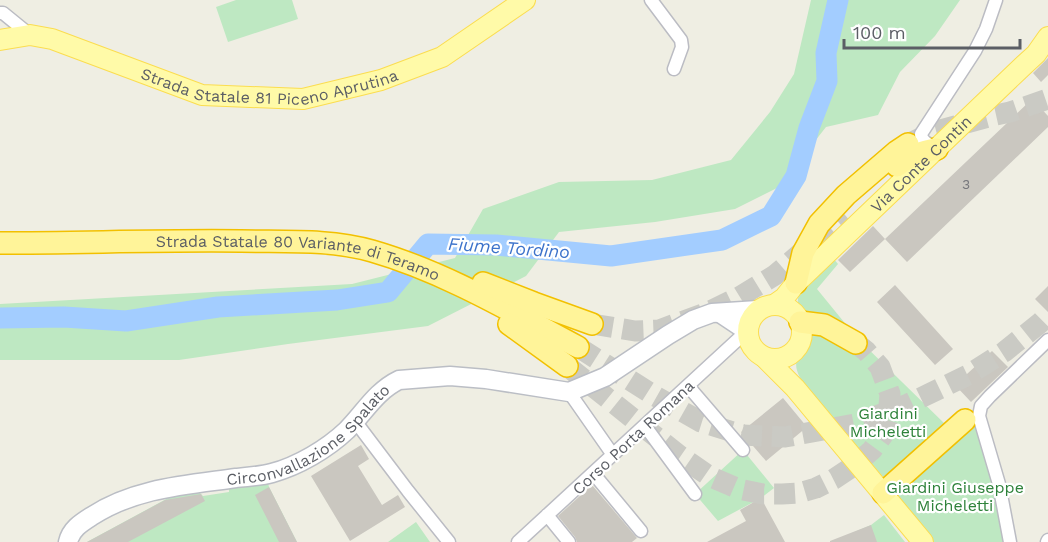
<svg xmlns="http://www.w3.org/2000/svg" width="1048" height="542" font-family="'Work Sans',sans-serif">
  <rect width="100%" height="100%" fill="#efeee3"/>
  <path fill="#bee8c2" d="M236 0H292L298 19 228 42 216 7Z
    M811 0H960L935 36 900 72 878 115 826 127 779 187 735 209 655 222 559 232 526 276 428 326 288 344 179 360H0V304L352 284 455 258 483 209 559 182 652 180 731 160 770 112 794 74Z
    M833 258 838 264 817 289 857 338 946 425 883 477 807 388C799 377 792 367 799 353 803 346 809 342 807 332 805 319 793 305 800 292 805 282 825 266 833 258Z
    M980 421 1010 542H923L883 493Z
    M743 450 774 488 761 498 718 521 695 494Z
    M268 483 269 487 297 542H87L170 497 200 493 203 496 229 492V487Z
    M884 515 905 542H831L871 525Z
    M416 522 430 542H388Z"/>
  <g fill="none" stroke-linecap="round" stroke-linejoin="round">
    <path stroke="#a3cdff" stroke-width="21" d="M0 318 64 317 126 321 218 307 337 300 388 292 428 244 496 245 611 256 722 240 771 216 796 176 809 128 827 81 826 53 838 0"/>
  </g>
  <path fill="#cac7c0" d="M1048 58V75L1041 82 1033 73Z
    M1030 101 1034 106 1037 104 1048 116V127L907 262 885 239Z
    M873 226 885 239 850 272 838 260Z
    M895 285 953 349 935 365 877 302Z
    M1048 286V312L1035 299Z
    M992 351 1008 367 971 402 955 385Z
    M783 398 807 427 766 461 741 432Z
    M361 445 369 459 358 466 382 505 398 495 405 507 350 541 311 476Z
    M592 485 637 538 632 542H577L575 537 558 516Z
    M269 487 297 542H279L255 495Z
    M201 494 205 501 128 542H87L165 500Z
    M761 498 785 542H707L746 521 740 510Z
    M871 525 877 542H830V541Z"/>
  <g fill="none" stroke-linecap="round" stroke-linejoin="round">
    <path stroke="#cacac4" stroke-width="21" stroke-dasharray="21 10" stroke-linecap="butt" d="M908 144 933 132 992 116 1010 112 1048 99
      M592 324 635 331 659 330 708 312 739 297 775 275 845 215
      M578 347 655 396 701 422 743 435 785 437 855 424 908 404 968 375 1004 352 1040 323 1048 315
      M567 366 680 456 709 476 739 489 763 494H782L799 493 816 488 834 479 855 465 872 450 883 435 888 418 890 394 880 367 866 351 856 343"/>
    <defs>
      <path id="minor" d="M651 0 681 40 682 47 674 69
        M0 13H3L30 35
        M937 149C930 145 921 142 921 134L975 51 986 29 996 0
        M688 386 743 450
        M569 392 613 455
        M355 421 408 491 449 542
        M645 426 695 494
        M593 473 641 531
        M547 515 569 542
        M518 542 747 331
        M1010 542 999 484 979 416 981 406 990 396 1048 340
        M1047 542 1048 540"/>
      <g id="secondary">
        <path d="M720 313 747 331"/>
        <path id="s1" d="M68 542C71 529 81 523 92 516 135 488 186 485 236 478 248 477 261 476 272 473 298 466 327 449 347 430 364 413 376 391 399 380L450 376 486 379 569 392 605 377 668 335 693 320 712 313 758 310"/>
      </g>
      <g id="primary">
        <path id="s2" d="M0 40 30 35 52 39 202 95 303 99 381 80 442 57 525 0"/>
        <circle cx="775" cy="332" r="27"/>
        <path id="s3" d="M774 305 784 298 796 283 1024 65 1036 54 1048 37"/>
        <path d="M765 358 795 388 923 542"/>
      </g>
      <g id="trunk">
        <path d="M897 166C909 156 921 151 937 149"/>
        <path id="s4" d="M0 243C80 243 161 240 241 241 285 242 330 239 372 251 445 272 512 312 578 347"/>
        <path d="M483 283 534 303 592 324"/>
        <path d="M796 283 803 253 819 224 846 195 896 152 908 144"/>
        <path d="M800 322 824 325 856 343"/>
        <path d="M509 324 567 366"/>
        <path d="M883 493 965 420"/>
      </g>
    </defs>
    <use href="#minor" stroke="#bbbcc3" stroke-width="15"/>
    <use href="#secondary" stroke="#bbbec5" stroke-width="21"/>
    <use href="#primary" stroke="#fbdd50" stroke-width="22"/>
    <use href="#trunk" stroke="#f2c000" stroke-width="24"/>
    <use href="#minor" stroke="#fff" stroke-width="12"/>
    <use href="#secondary" stroke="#fff" stroke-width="18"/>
    <use href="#primary" stroke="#fffaa8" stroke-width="20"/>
    <use href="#trunk" stroke="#fff499" stroke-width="21"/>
  </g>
  <g text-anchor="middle" stroke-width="4.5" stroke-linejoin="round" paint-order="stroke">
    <g font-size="14" fill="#77787c">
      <text x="966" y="189">3</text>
    </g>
    <g font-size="16" fill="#5b5e65" stroke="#fff">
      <text dy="6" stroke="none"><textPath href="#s2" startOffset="280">Strada Statale 81 Piceno Aprutina</textPath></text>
      <text dy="6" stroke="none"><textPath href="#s3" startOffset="204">Via Conte Contin</textPath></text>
      <text dy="6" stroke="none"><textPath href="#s4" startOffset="300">Strada Statale 80 Variante di Teramo</textPath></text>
      <text dy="6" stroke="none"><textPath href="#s1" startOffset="273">Circonvallazione Spalato</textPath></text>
      <text transform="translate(633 437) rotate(-43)" y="6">Corso Porta Romana</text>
    </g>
    <g font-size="16" fill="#2e823a" stroke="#fff">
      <text x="888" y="419">Giardini<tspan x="888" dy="18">Micheletti</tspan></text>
      <text x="955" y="493">Giardini Giuseppe<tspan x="955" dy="18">Micheletti</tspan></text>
    </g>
    <g font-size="18" font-style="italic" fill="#3d73cb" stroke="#fff">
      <text transform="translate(509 248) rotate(4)" y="6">Fiume Tordino</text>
    </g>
  </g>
  <path d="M844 39v9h176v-9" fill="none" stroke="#5b5e65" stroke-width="3"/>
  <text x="853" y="39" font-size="18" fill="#5b5e65" stroke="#ffffff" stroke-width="4.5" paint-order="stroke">100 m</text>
</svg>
